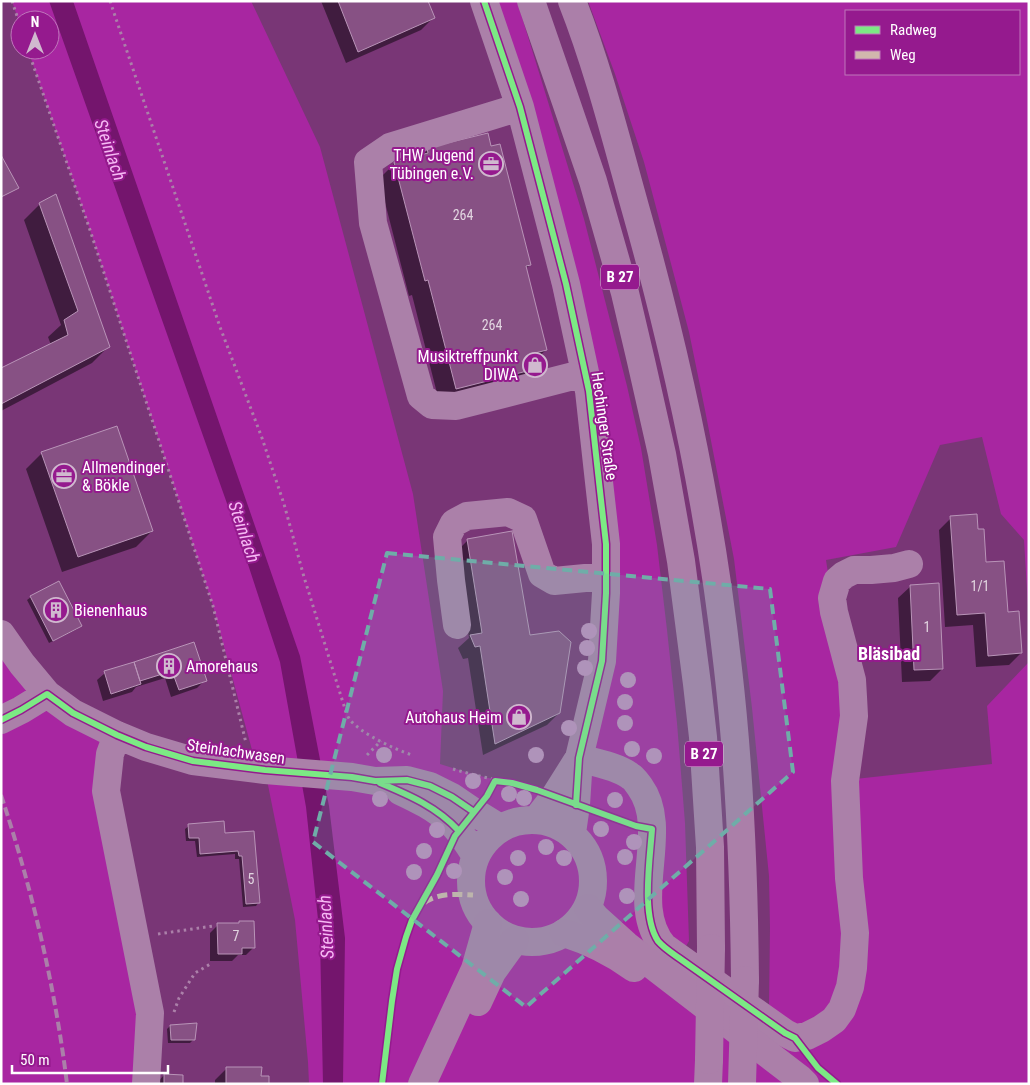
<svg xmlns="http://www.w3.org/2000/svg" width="1030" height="1085" font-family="'Roboto Condensed',sans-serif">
  <rect width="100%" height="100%" fill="#793676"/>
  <path fill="#a826a1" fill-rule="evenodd" d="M12 1H251L320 147 413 494 443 691 440 764C478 777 517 784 555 796L602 661 599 482 484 1H517L584 219 627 386 641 448 657 545 667 630 677 723 685 823 689 941 679 958 770 1022 769 1005 770 928 769 876 752 708 734 559 705 410 689 332 674 275 644 162 615 74 588 1H1029V623L1024 540 1001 514 982 437 940 445 896 547 826 560 834 612 846 780 992 764 987 706 1029 662V1084H309L308 1062 295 920 265 770 256 750H252L213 606 90 230 28 50H50V20H20V25ZM846 11H1019V74H846Z
    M1 634 22 664 117 735 110 754 146 1084H1Z"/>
  <path fill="#74156d" d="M49 1H73L300 656 329 806 345 938 343 1084H323L320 938 306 807 280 662 241 543Z"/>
  <path fill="#0007" d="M321 1H426L433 18 421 30 346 63Z
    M428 150 530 265 525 269 546 350 535 360 537 368 521 384 440 405 412 295 409 296 379 179 395 163 421 156Z
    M40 204 108 347 92 363 1 411V370L51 345 48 337 61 325 24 220Z
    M42 453 152 531 136 547 62 572 26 469Z
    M951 518 977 531 985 563 1007 614 1021 653 1009 665 976 667 973 625 945 627 939 530Z
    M468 540 529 636 559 713 547 725 483 755 468 658 463 659 458 648 469 638 456 552Z
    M911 586 942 669 930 681 902 682 898 598Z
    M31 597 81 625 77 629 49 643 27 600Z
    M194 644 205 680 197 688 171 697 165 678 136 687 132 692 103 701 97 680 105 673Z
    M189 826 224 834 253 832 259 902 256 906 243 907 239 859H235V854L197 857 195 841H186L185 829Z
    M218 925 254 947 246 955H238L232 961H210V933Z
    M170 1026 194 1039 190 1043H168L167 1029Z
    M227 1068 260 1077 268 1084H215V1080Z
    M164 1075 182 1084H156Z"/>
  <path fill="#875184" stroke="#b994b8" d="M338 1H428L435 18 358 52Z
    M488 133 491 146 500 144 531 265 526 266 547 350 535 353 539 368 456 389 428 280 425 281 394 162 428 153 427 148Z
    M1 155 19 188 1 197Z
    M56 194 110 347 1 404V368L68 335 64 320 78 311 39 203Z
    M117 426 153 531 78 557 41 452Z
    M977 514 978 529H984L986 562 1004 561 1008 612 1019 611 1022 653 988 656 985 613 957 615 950 516Z
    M512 531 530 635 559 631 571 642 560 713 495 744 480 646 475 647 470 635 482 633 467 539Z
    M59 581 82 626 53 641 30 596Z
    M939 583 943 669 914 670 910 585Z
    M194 642 207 681 179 690 172 671 140 681 134 662Z
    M134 662 141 684 111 694 104 671Z
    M224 821 225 833 254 831 260 903 246 904 242 856H239L238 851 200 854 199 838H189L188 824Z
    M239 921H254L255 948H242V954H218L217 923H239Z
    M197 1023 195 1040H171L170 1025Z
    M226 1067H262L261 1076H269V1084H226Z
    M164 1074 183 1075V1084H164Z"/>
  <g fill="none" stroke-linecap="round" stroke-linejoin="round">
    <path stroke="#ab80a9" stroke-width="3" stroke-dasharray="2.5 4" stroke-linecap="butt" d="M12 1 20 25
      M110 1 220 327 262 438 284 504 304 577 345 709C346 713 348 717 350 720 362 734 394 749 412 755
      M28 50 90 230 213 606 246 743
      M367 755 381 741
      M453 769C479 777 506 781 532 789
      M489 793 495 781
      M599 812 628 823
      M420 906 447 854
      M158 934 213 926
      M174 1012 179 998 195 973 212 963"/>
    <path stroke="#ab80a9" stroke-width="28" d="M484 1 520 107 566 284 589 391 599 482 606 544V593L602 661 579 758 576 805 572 833
      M520 107 390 147 368 162 373 223 421 396 432 405 456 406 585 373
      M457 625 451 580 447 537 454 523 467 516 508 512 523 519 542 574 554 581 606 576
      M1 634 22 664 47 694 73 713 117 735 146 747 193 761 265 770 352 777 375 781 407 780 430 786 452 797 474 812 500 828
      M1 720 21 710 47 694
      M117 735 110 754 106 791 150 1013 146 1084
      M579 758C594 762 619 767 630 776 634 778 637 783 640 787 672 831 626 904 664 947L785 1033 795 1038 807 1036 821 1029 834 1020 842 1009 850 987 853 968 855 933 849 878 845 781 854 716 853 697 852 680 834 612 832 598 837 581 844 575 854 570H871L894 568 909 564
      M400 791C417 799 436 808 450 822 461 831 468 845 476 856
      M537 819 555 796 577 761
      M471 881a61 61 0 1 1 122 0a61 61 0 1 1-122 0Z"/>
    <path stroke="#ab7fa9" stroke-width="28" d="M531 1 566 102 593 181 625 293 641 361 662 454 681 561 697 684 703 737 710 847 711 948
      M572 1C598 67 616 139 635 207 678 359 711 513 728 669 740 773 744 876 745 980
      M588 908 596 918 626 945 799 1078 805 1084
      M564 933C589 941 613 953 634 968
      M478 1002 492 972 515 940
      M422 1084 475 969 488 923
      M708 1084 709 1060"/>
    <path stroke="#ab7fa9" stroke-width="4" stroke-dasharray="9 4" stroke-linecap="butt" d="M1 795C32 889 55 986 67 1084"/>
    <path stroke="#ab7fa9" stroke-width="28" d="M709 1060 711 948
      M742 1084 745 980"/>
    <path stroke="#d1b7ad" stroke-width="5" stroke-dasharray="10 5" stroke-linecap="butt" d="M424 903C437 893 456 894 473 895"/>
    <defs>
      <path id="cycleway" d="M484 1 520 107 566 284 589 391 599 482 606 544V593L602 661 579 758 576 805
        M1 720 21 710 47 694 73 713 117 735 146 747 193 761 265 770 352 777 375 781 407 780 430 786 452 797 474 812
        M380 783C409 795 437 807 459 831
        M382 1084 392 1001 397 969 406 937 412 920 437 875 455 836 487 796 495 781 512 783 537 790 636 826 652 829C650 859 641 916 658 941 664 948 672 953 679 958L785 1033 795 1038 818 1068 837 1084"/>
    </defs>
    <use href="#cycleway" stroke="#951a8e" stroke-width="9"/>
    <use href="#cycleway" stroke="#7ce984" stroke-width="6"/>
  </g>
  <g fill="#c08dbe">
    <circle cx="589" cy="631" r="8"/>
    <circle cx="587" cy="648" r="8"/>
    <circle cx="585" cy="668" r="8"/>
    <circle cx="628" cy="680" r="8"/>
    <circle cx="625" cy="702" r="8"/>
    <circle cx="625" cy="723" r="8"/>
    <circle cx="569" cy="728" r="8"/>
    <circle cx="632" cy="749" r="8"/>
    <circle cx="384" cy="755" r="8"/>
    <circle cx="536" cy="755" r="8"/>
    <circle cx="654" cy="756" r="8"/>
    <circle cx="473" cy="781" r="8"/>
    <circle cx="509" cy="794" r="8"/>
    <circle cx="524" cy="798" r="8"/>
    <circle cx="380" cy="799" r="8"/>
    <circle cx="615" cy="800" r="8"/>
    <circle cx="601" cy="829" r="8"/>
    <circle cx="437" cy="830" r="8"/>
    <circle cx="634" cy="842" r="8"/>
    <circle cx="546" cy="847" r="8"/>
    <circle cx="424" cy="851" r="8"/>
    <circle cx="625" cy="857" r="8"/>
    <circle cx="518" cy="858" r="8"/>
    <circle cx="564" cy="858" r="8"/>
    <circle cx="454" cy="871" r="8"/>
    <circle cx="414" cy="872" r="8"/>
    <circle cx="505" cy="877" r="8"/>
    <circle cx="627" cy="896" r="8"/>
    <circle cx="521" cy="899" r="8"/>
  </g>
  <path fill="#6fada8" fill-opacity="0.2" stroke="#6fada8" stroke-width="4" stroke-dasharray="10 6" stroke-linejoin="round" d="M387 553 770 589 793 772 526 1007 313 842Z"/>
  <defs>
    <symbol id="office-ring" viewBox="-11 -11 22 22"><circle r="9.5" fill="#951a8e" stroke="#d0b9cf" stroke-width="1.5"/><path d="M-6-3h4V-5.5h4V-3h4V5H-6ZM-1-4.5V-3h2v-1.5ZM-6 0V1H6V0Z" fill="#d0b9cf"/></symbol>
    <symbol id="shop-ring" viewBox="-11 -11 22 22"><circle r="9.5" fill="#951a8e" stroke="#d0b9cf" stroke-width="1.5"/><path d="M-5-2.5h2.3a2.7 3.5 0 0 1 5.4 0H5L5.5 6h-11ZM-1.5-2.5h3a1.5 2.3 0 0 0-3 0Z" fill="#d0b9cf"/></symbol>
    <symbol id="building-ring" viewBox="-11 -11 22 22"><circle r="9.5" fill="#951a8e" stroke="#d0b9cf" stroke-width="1.5"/><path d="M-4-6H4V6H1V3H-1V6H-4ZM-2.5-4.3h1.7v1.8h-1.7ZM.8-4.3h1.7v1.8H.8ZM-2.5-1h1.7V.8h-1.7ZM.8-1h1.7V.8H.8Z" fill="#d0b9cf"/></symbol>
  </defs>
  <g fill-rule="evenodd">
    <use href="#office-ring" x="477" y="150" width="28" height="28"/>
    <use href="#shop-ring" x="521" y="351" width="28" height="28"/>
    <use href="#office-ring" x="50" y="462" width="28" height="28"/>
    <use href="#building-ring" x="42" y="596" width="28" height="28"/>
    <use href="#building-ring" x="155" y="652" width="28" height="28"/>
    <use href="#shop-ring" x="505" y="703" width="28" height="28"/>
  </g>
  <g text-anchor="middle" stroke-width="4" stroke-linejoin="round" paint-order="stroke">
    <g font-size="14" fill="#e1d4e0">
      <text x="463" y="220">264</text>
      <text x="492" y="330">264</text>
      <text x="980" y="591">1/1</text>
      <text x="927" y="632">1</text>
      <text x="251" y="884">5</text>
      <text x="236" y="941">7</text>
    </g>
    <g fill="#951a8e" stroke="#dfbadd" stroke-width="1">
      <rect x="601" y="264.5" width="38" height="25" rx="4"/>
      <rect x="685" y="741.5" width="38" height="25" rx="4"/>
    </g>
    <g font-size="15" font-weight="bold" fill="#fff">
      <text x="620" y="282">B 27</text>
      <text x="704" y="759">B 27</text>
    </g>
    <g font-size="16" fill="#fff" stroke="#951a8e" text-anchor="end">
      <text x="474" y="161">THW Jugend<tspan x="474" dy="18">Tübingen e.V.</tspan></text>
      <text x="518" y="362">Musiktreffpunkt<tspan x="518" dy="18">DIWA</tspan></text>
      <text x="82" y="473" text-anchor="start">Allmendinger<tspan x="82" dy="18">&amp; Bökle</tspan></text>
      <text x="74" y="616" text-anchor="start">Bienenhaus</text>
      <text x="186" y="672" text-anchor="start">Amorehaus</text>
      <text x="502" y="723">Autohaus Heim</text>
    </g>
    <g font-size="16" fill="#fff" stroke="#951a8e">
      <text transform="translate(605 426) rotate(82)" y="6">Hechinger Straße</text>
      <text transform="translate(236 751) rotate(8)" y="6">Steinlachwasen</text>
    </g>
    <g font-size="18" font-style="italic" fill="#f6b9f4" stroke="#951a8e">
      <text transform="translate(110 150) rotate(71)" y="6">Steinlach</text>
      <text transform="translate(244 532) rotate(71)" y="6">Steinlach</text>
      <text transform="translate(326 927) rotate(-93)" y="6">Steinlach</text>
    </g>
    <g font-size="18" font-weight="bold" fill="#fff" stroke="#951a8e">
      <text x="889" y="660">Bläsibad</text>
    </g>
  </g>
  <rect width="1030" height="1085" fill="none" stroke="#ffffff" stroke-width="5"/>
  <rect x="845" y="10" width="175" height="65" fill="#951a8e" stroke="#bf76bb"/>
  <rect x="855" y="26" width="25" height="8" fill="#7ce984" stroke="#bf76bb"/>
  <text x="890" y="35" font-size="15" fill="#ffffff">Radweg</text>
  <rect x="855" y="51" width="25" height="8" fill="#d1b7ad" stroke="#bf76bb"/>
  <text x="890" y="60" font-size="15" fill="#ffffff">Weg</text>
  <g transform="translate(35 35)"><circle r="24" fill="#951a8e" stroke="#bf76bb"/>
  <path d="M0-4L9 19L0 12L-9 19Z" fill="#d0b9cf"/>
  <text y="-8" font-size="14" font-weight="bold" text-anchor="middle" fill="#ffffff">N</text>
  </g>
  <path d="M12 1065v8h156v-8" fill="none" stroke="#ffffff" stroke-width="2.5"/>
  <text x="20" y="1065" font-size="15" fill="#ffffff" stroke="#951a8e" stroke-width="4" paint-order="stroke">50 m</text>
</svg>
